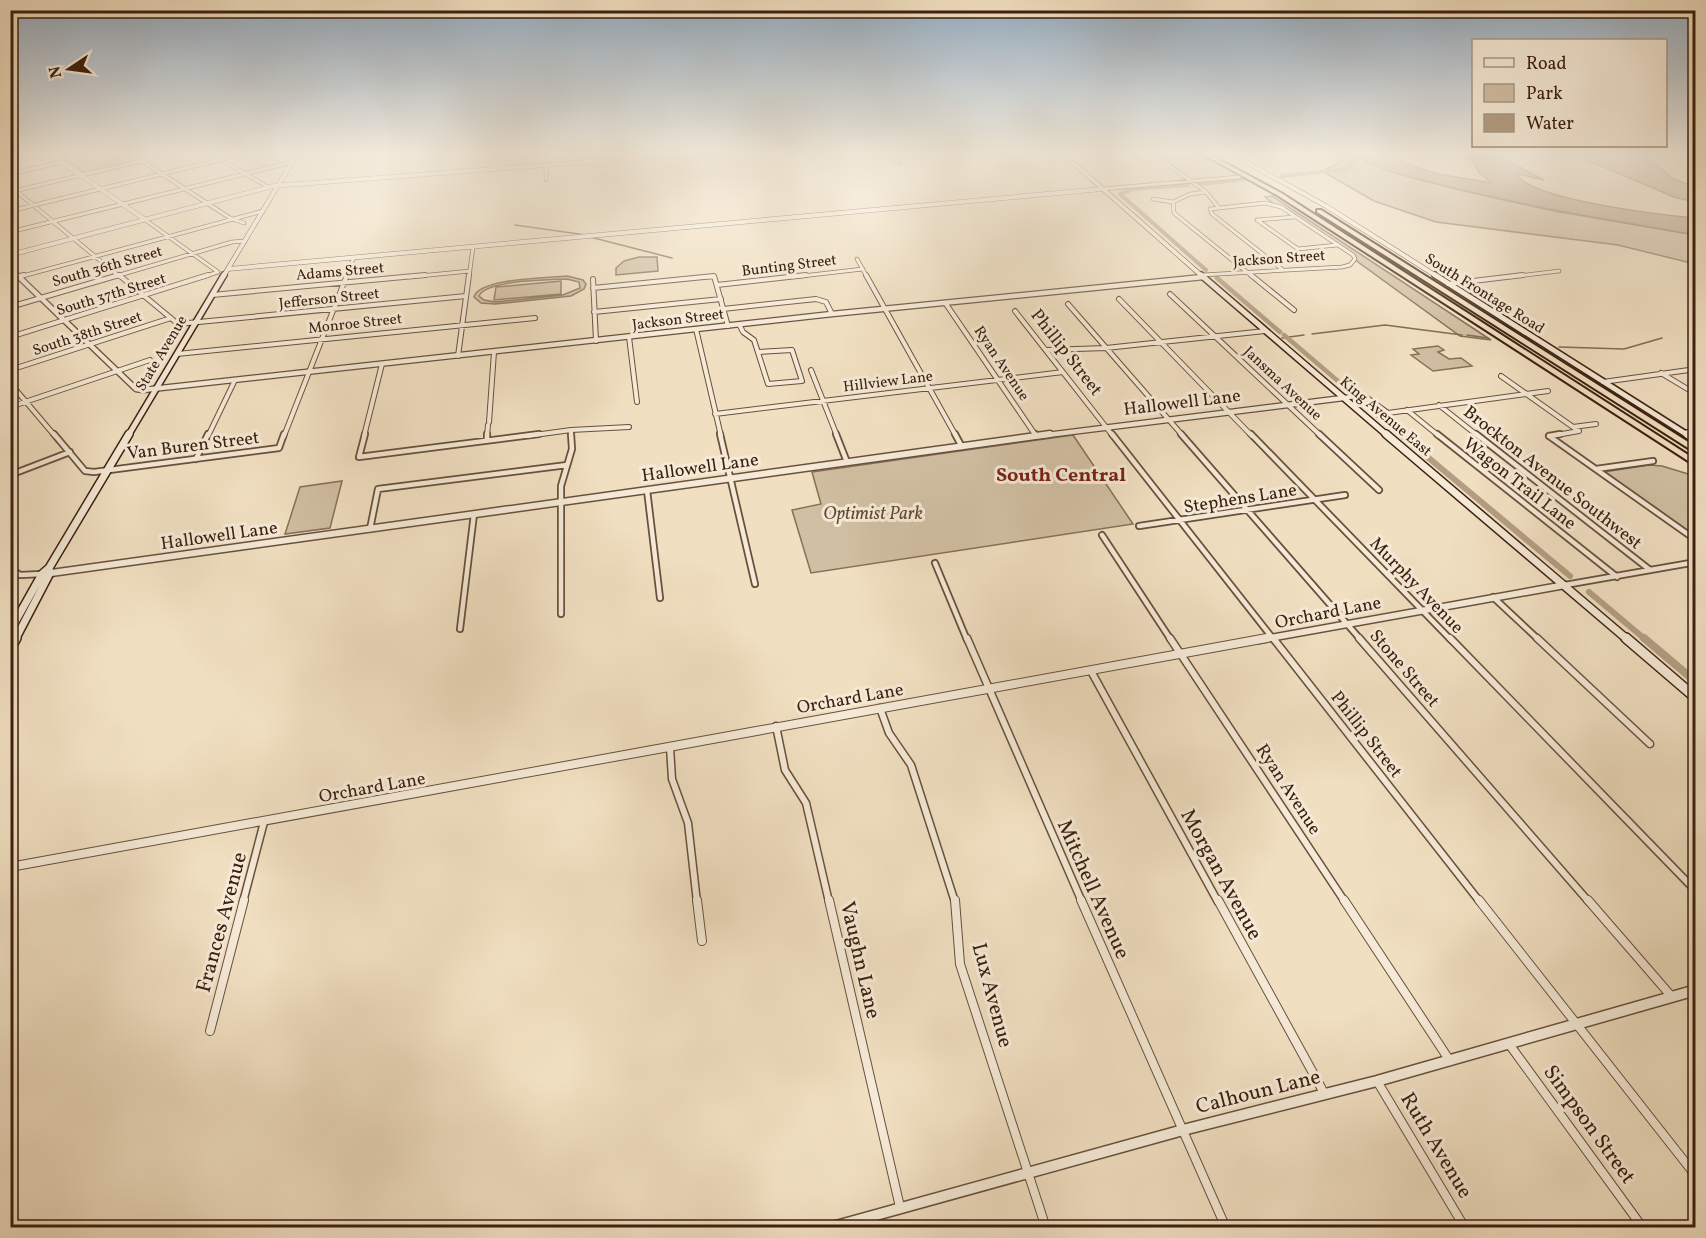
<svg xmlns="http://www.w3.org/2000/svg" width="1706" height="1238" font-family="Vollkorn,serif">
  <rect width="100%" height="100%" fill="#f0dfc1"/>
  <filter id="stains"><feTurbulence type="fractalNoise" baseFrequency=".00333" numOctaves="4"/><feColorMatrix values="0 0 0 0 .2 0 0 0 0 .09 0 0 0 0 .02 0 0 0 .5 -.17"/></filter>
  <radialGradient id="worn" r=".72"><stop offset=".6" stop-color="#630" stop-opacity="0"/><stop offset="1" stop-color="#630" stop-opacity=".3"/></radialGradient>
  <path fill="#d1bfa3" stroke="#867059" stroke-width="1.5" fill-rule="evenodd" d="M56 152H173L85 173Z
    M1340 152H1355L1366 161 1402 175 1460 190 1554 211 1695 235V264L1618 245 1436 222 1374 201 1322 171 1340 163Z
    M1272 196 1491 340 1460 336 1358 262 1352 255 1287 209 1274 204 1265 197Z
    M639 257H657L658 271 616 275V268L624 261Z
    M567 276 583 280 586 284 584 289 571 296 495 304 481 303 474 297C479 278 548 278 567 276ZM567 279 579 282 580 288 563 295 495 302 484 300 479 296C486 280 549 280 567 279Z
    M561 281V294L494 300 496 287Z
    M1438 346 1444 350 1438 352 1449 359 1461 358 1472 366 1433 371 1411 355 1419 354 1413 349Z
    M1073 435 1133 524 811 573 792 510 821 504 812 472Z
    M1649 465 1662 466 1695 476V537L1604 472Z
    M342 481 330 528 285 534 300 487Z"/>
  <path fill="#b39e84" stroke="#836c55" stroke-width="1.5" d="M1355 152H1387L1406 164 1438 174 1492 183 1479 173 1473 162 1463 155 1504 152 1505 159 1544 180 1517 174C1530 200 1663 215 1695 218V235C1607 219 1518 206 1431 182 1407 176 1373 170 1355 152Z
    M1568 152H1640L1674 179 1695 187V202L1674 197Z"/>
  <g fill="none" stroke-linecap="round" stroke-linejoin="round">
    <path stroke="#836c55" stroke-width="1.5" d="M515 225 586 235
      M590 237 672 258
      M1312 334 1385 325 1462 335
      M1467 335 1488 338
      M1282 338 1304 335
      M1559 347 1624 349 1662 338"/>
    <path stroke="#b39e84" stroke-width="4" d="M1282 176 1348 169 1363 152
      M1200 184 1247 179
      M1188 185 1133 189 1120 194 1206 270"/>
    <path stroke="#b39e84" stroke-width="4.5" d="M1217 278 1280 332
      M1284 335 1352 393
      M1360 401 1402 436"/>
    <path stroke="#b39e84" stroke-width="6" d="M1400 434 1570 576
      M1589 592 1646 640"/>
    <path stroke="#b39e84" stroke-width="8" d="M1644 638 1696 682"/>
    <defs>
      <path id="minor-far4" d="M208 152 268 187
        M286 152H294
        M890 152 899 163
        M1183 156 1162 160 1206 192 1219 208 1210 209 1212 214 1283 270
        M1134 157 1162 160
        M10 158 35 152
        M142 161 230 218 244 223
        M546 165V180
        M10 174 62 162
        M10 186 120 277
        M1102 189 1239 177
        M10 192 179 152
        M1206 192 1190 194 1173 202 1174 213 1253 277
        M1153 199 1173 202
        M10 211 252 152
        M144 219 218 272 203 277
        M1257 220 1298 249 1337 245
        M1257 220 1294 217
        M10 232 293 162
        M857 259 867 277
        M1202 275 1342 267 1350 265 1355 259 1353 255 1281 207 1265 203 1219 208
        M19 277 263 211
        M113 277 232 242 245 241
        M346 277 354 257
        M409 277 470 271
        M469 277 473 247
        M707 277H714
        M793 277 863 269
        M1510 277 1559 271"/>
      <path id="minor-far3" d="M119 275 178 324 466 296
        M866 275 956 436
        M1251 275 1294 310
        M10 279 24 275
        M593 279 596 341
        M1448 284 1523 275
        M717 285 806 275
        M593 288 714 276 728 326
        M1170 294 1321 436
        M212 295 425 275
        M1119 299 1252 436
        M946 304 1036 436
        M1068 304 1183 436
        M10 307 119 275
        M723 309 816 299 826 302 832 314
        M1015 311 1113 436
        M594 312 721 299
        M739 324 743 332 754 340 768 384 802 381 792 350 758 352
        M696 329 721 436
        M10 337 208 275
        M629 337 637 402
        M1046 350 1106 348 1265 331
        M177 354 535 318
        M458 356 469 275
        M10 370 171 318
        M811 370 837 436
        M1661 373 1696 394
        M1501 376 1573 427
        M1603 382 1696 369
        M10 383 55 436
        M1343 398 1363 395 1388 413 1548 391
        M1439 405 1478 436
        M10 407 150 360
        M1407 410 1439 436
        M715 414 1063 372
        M489 422 494 352
        M571 430V436
        M208 436 235 380
        M284 436 347 275
        M364 436 382 364
        M487 436 488 425
        M527 436 571 430 629 427
        M1551 436 1579 431 1573 427 1596 424"/>
      <path id="minor-far2" d="M54 434 85 471 94 472 279 448 284 434
        M365 434 359 457 539 434
        M720 434 755 584
        M836 434 847 462
        M955 434 962 447
        M1035 434 1036 436
        M1112 434 1274 640
        M1181 434 1361 640
        M1251 434 1451 640
        M1319 434 1379 490
        M1437 434 1617 577
        M1476 434 1650 570
        M1549 436 1696 540
        M1549 436 1560 434
        M487 440V434
        M196 459 208 434
        M1596 469 1653 461
        M10 475 70 452
        M647 490 660 598
        M1139 526 1345 495
        M370 529 378 489 567 465
        M1102 535 1171 640
        M935 563 967 640
        M10 568 20 575 42 574
        M1565 585 1696 562
        M1493 597 1539 640
        M561 614V486L572 449 571 434
        M460 629 474 514"/>
      <path id="minor-far1" d="M967 638 1082 902
        M1170 638 1345 902
        M1273 638 1480 902
        M1359 638 1589 902
        M1450 638 1696 891
        M1537 638 1650 744
        M1091 671 1218 902
        M880 708 889 733 911 765 955 902
        M776 726 785 770 806 803 829 902
        M670 747 672 779 688 823 697 902
        M243 902 264 822"/>
      <path id="minor" d="M697 900 702 941
        M829 900 900 1207
        M955 900 960 964 1046 1228
        M1081 900 1226 1228
        M1218 900 1324 1093
        M1344 900 1450 1061
        M1479 900 1696 1176
        M1588 900 1672 997
        M210 1031 244 900
        M1509 1044 1643 1228
        M1377 1081 1465 1228"/>
      <path id="tertiary-far4" d="M47 152 144 219
        M10 255 273 186 714 152
        M10 269 18 277
        M228 269 1102 189"/>
      <path id="tertiary-far3" d="M17 275 136 389 143 390 832 314 1203 277
        M1039 436 1343 398"/>
      <path id="tertiary-far2" d="M44 574 1050 434
        M1259 640 1565 585"/>
      <path id="tertiary-far1" d="M10 867C429 792 848 713 1267 638"/>
      <path id="tertiary" d="M829 1228 1183 1130 1377 1081 1696 990"/>
      <path id="secondary-far3" d="M1061 152 1203 277
        M1228 152 1326 206 1438 277
        M223 277 298 152"/>
      <path id="secondary-far2" d="M1201 275 1388 436
        M1435 275 1689 436
        M128 436 224 275"/>
      <path id="secondary-far1" d="M1386 434 1628 640
        M1687 434 1696 440
        M10 631 42 574 49 568 129 434
        M15 640 50 573 49 568"/>
      <path id="secondary" d="M1626 638 1696 698
        M10 649 16 638"/>
      <path id="motorway" d="M1199 152H1205L1281 193 1696 460V466L1277 195Z
        M1317 210H1321L1696 447V453L1317 212Z"/>
    </defs>
    <use href="#minor-far4" stroke="#69503c" stroke-width="4.5"/>
    <use href="#minor-far3" stroke="#69503c" stroke-width="6"/>
    <use href="#minor-far2" stroke="#69503c" stroke-width="8"/>
    <use href="#minor-far1" stroke="#69503c" stroke-width="9"/>
    <use href="#minor" stroke="#69503c" stroke-width="10"/>
    <use href="#tertiary-far4" stroke="#69503c" stroke-width="5"/>
    <use href="#tertiary-far3" stroke="#69503c" stroke-width="7"/>
    <use href="#tertiary-far2" stroke="#69503c" stroke-width="9"/>
    <use href="#tertiary-far1" stroke="#69503c" stroke-width="10"/>
    <use href="#tertiary" stroke="#69503c" stroke-width="13"/>
    <use href="#secondary-far3" stroke="#3c200f" stroke-width="5"/>
    <use href="#secondary-far2" stroke="#3c200f" stroke-width="8"/>
    <use href="#secondary-far1" stroke="#3c200f" stroke-width="10"/>
    <use href="#secondary" stroke="#3c200f" stroke-width="12"/>
    <use href="#motorway" stroke="#3c200f" stroke-width="4"/>
    <use href="#minor-far4" stroke="#f5ead7" stroke-width="3"/>
    <use href="#minor-far3" stroke="#f5ead7" stroke-width="4"/>
    <use href="#minor-far2" stroke="#f5ead7" stroke-width="4.5"/>
    <use href="#minor-far1" stroke="#f5ead7" stroke-width="6"/>
    <use href="#minor" stroke="#f5ead7" stroke-width="8"/>
    <use href="#tertiary-far4" stroke="#f5ead7" stroke-width="4"/>
    <use href="#tertiary-far3" stroke="#f5ead7" stroke-width="4.5"/>
    <use href="#tertiary-far2" stroke="#f5ead7" stroke-width="6"/>
    <use href="#tertiary-far1" stroke="#f5ead7" stroke-width="8"/>
    <use href="#tertiary" stroke="#f5ead7" stroke-width="10"/>
    <use href="#secondary-far3" stroke="#f5ead7" stroke-width="4"/>
    <use href="#secondary-far2" stroke="#f5ead7" stroke-width="5"/>
    <use href="#secondary-far1" stroke="#f5ead7" stroke-width="7"/>
    <use href="#secondary" stroke="#f5ead7" stroke-width="9"/>
    <use href="#motorway" fill="#f0dfc1" fill-rule="evenodd"/>
  </g>
  <linearGradient id="sky" x2="0" y2="1"><stop stop-color="#93abc0"/><stop offset="0.47" stop-color="#f8f1e3"/><stop offset="1" stop-color="#f8f1e3" stop-opacity="0"/></linearGradient>
  <rect width="1706" height="326" fill="url(#sky)"/>
  <g text-anchor="middle" stroke-width="6" stroke-linejoin="round" paint-order="stroke">
    <g font-size="15" fill="#3c200f" stroke="#f5ead7">
      <text transform="translate(1279 258) rotate(-4)" y="5">Jackson Street</text>
      <text transform="translate(789 265) rotate(-7)" y="5">Bunting Street</text>
      <text transform="translate(107 266) rotate(-16)" y="5">South 36th Street</text>
      <text transform="translate(340 271) rotate(-5)" y="5">Adams Street</text>
      <text transform="translate(1485 293) rotate(32)" y="5">South Frontage Road</text>
      <text transform="translate(111 294) rotate(-17)" y="5">South 37th Street</text>
      <text transform="translate(329 298) rotate(-6)" y="5">Jefferson Street</text>
      <text transform="translate(678 319) rotate(-7)" y="5">Jackson Street</text>
      <text transform="translate(355 323) rotate(-6)" y="5">Monroe Street</text>
      <text transform="translate(87 333) rotate(-18)" y="5">South 38th Street</text>
      <text transform="translate(161 353) rotate(-59)" y="5">State Avenue</text>
      <text transform="translate(1002 363) rotate(56)" y="5">Ryan Avenue</text>
      <text transform="translate(888 381) rotate(-7)" y="5">Hillview Lane</text>
      <text transform="translate(1283 383) rotate(43)" y="5">Jansma Avenue</text>
      <text transform="translate(1386 416) rotate(40)" y="5">King Avenue East</text>
    </g>
    <g font-size="18" fill="#3c200f" stroke="#f5ead7">
      <text transform="translate(1067 352) rotate(52)" y="6">Phillip Street</text>
      <text transform="translate(1182 402) rotate(-7)" y="6">Hallowell Lane</text>
      <text transform="translate(193 445) rotate(-7)" y="6">Van Buren Street</text>
      <text transform="translate(700 467) rotate(-8)" y="6">Hallowell Lane</text>
      <text transform="translate(1553 477) rotate(38)" y="6">Brockton Avenue Southwest</text>
      <text transform="translate(1520 483) rotate(38)" y="6">Wagon Trail Lane</text>
      <text transform="translate(1240 498) rotate(-9)" y="6">Stephens Lane</text>
      <text transform="translate(219 535) rotate(-8)" y="6">Hallowell Lane</text>
      <text transform="translate(1417 585) rotate(46)" y="6">Murphy Avenue</text>
      <text transform="translate(1328 612) rotate(-11)" y="6">Orchard Lane</text>
      <text transform="translate(1405 668) rotate(49)" y="6">Stone Street</text>
      <text transform="translate(850 698) rotate(-10)" y="6">Orchard Lane</text>
      <text transform="translate(1367 734) rotate(52)" y="6">Phillip Street</text>
      <text transform="translate(372 787) rotate(-10)" y="6">Orchard Lane</text>
      <text transform="translate(1289 789) rotate(57)" y="6">Ryan Avenue</text>
    </g>
    <g font-size="18" font-style="italic" fill="#614834" stroke="#f5ead7">
      <text x="873" y="519">Optimist Park</text>
    </g>
    <g font-size="20" font-weight="bold" fill="#7a1f14" stroke="#f5ead7">
      <text x="1061" y="481">South Central</text>
    </g>
    <g font-size="21" fill="#3c200f" stroke="#f5ead7">
      <text transform="translate(1222 874) rotate(61)" y="7">Morgan Avenue</text>
      <text transform="translate(1094 889) rotate(66)" y="7">Mitchell Avenue</text>
      <text transform="translate(221 922) rotate(-75)" y="7">Frances Avenue</text>
      <text transform="translate(861 960) rotate(77)" y="7">Vaughn Lane</text>
      <text transform="translate(993 995) rotate(75)" y="7">Lux Avenue</text>
      <text transform="translate(1258 1091) rotate(-14)" y="7">Calhoun Lane</text>
      <text transform="translate(1590 1124) rotate(54)" y="7">Simpson Street</text>
      <text transform="translate(1437 1145) rotate(59)" y="7">Ruth Avenue</text>
    </g>
  </g>
  <rect width="1706" height="1238" fill="none" stroke="#f0dfc1" stroke-width="36"/>
  <rect x="12" y="12" width="1682" height="1214" fill="none" stroke="#3c200f" stroke-width="3"/>
  <rect x="18" y="18" width="1670" height="1202" fill="none" stroke="#3c200f" stroke-width="1.5"/>
  <rect x="1472" y="39" width="195" height="108" fill="#f5ead7" stroke="#ab9987" stroke-width="1.5"/>
  <rect x="1484" y="58" width="30" height="9" fill="#f5ead7" stroke="#ab9987" stroke-width="1.5"/>
  <text x="1526" y="69" font-size="18" fill="#3c200f">Road</text>
  <rect x="1484" y="84" width="30" height="18" fill="#d1bfa3" stroke="#ab9987" stroke-width="1.5"/>
  <text x="1526" y="99" font-size="18" fill="#3c200f">Park</text>
  <rect x="1484" y="114" width="30" height="18" fill="#b39e84" stroke="#ab9987" stroke-width="1.5"/>
  <text x="1526" y="129" font-size="18" fill="#3c200f">Water</text>
  <g transform="translate(69 69) rotate(257)" stroke="#f5ead7" stroke-width="4.5" paint-order="stroke">
  <path d="M0-4.5L10 22L0 15L-10 22Z" fill="#3c200f"/>
  <text y="-9" font-size="16" font-weight="bold" text-anchor="middle" fill="#3c200f">N</text>
  </g>
  <rect width="100%" height="100%" filter="url(#stains)"/>
  <rect width="100%" height="100%" fill="url(#worn)"/>
</svg>
